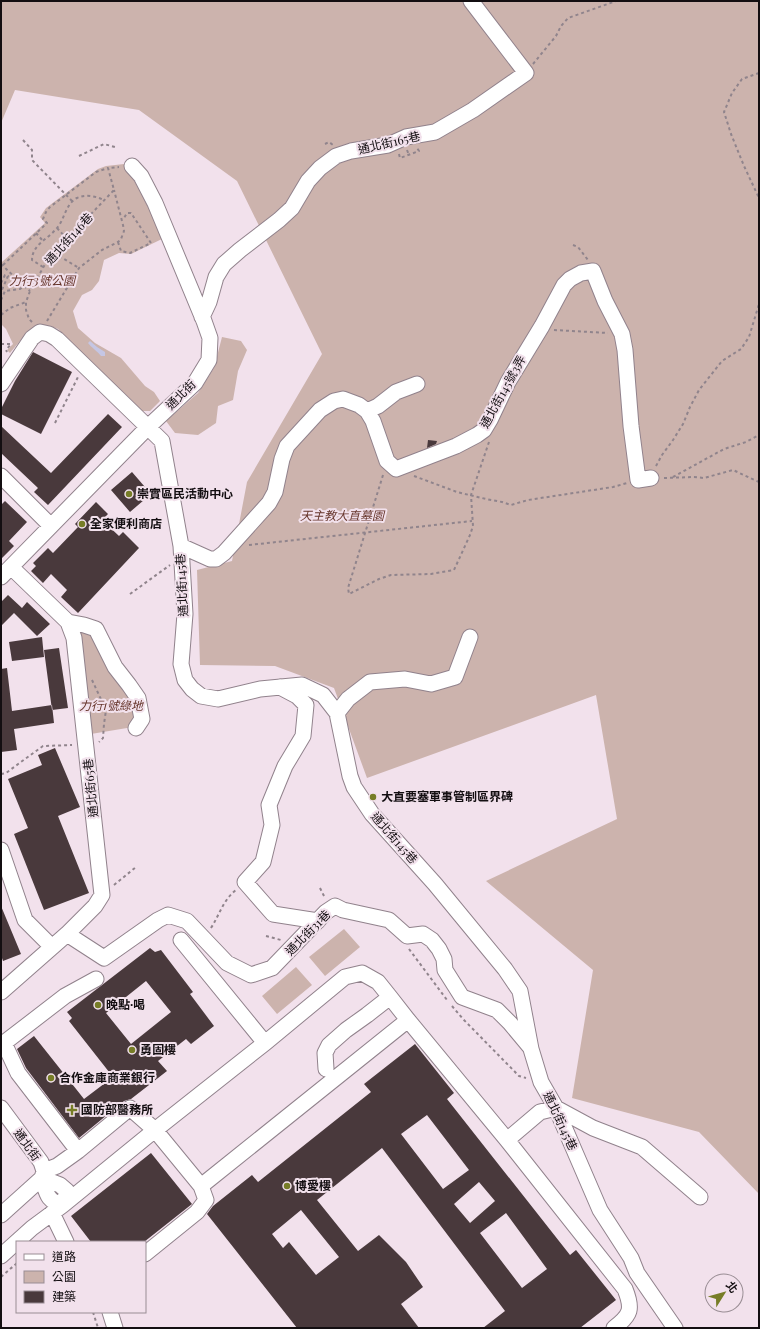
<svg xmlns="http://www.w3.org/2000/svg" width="760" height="1329" font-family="'Playfair Display','Noto Sans TC',serif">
  <rect width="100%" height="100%" fill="#f2e1ec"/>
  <path fill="#ccb3ad" d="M1 1H759V1194L699 1132 572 1098 593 970 486 881 617 819 596 695 367 778 334 688 275 666 200 665 197 570 232 561 247 482 322 354 237 181 139 110 15 90 1 123Z
    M124 164 133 178 164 238 131 254 119 253 104 260 99 281 92 290 82 295 73 311 78 328 95 343 121 358 145 386 154 392 160 401 150 411H142L58 329C34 318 24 337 10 353L7 350 13 344 6 329 1 324 2 262 45 223 40 217 46 208 98 169 106 166Z
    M222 337 241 341 247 350 238 371 233 400 218 406 216 423 198 435 175 433 166 421 198 393 214 368Z
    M78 629 91 632 125 684 140 717 133 727 91 734Z
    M344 929 360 947 325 976 309 957Z
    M296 967 312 985 277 1014 262 996Z"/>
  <path fill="#c5c6e4" d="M90 341 97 347 105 352V356H101C98 352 91 347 88 343Z"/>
  <path fill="#49393c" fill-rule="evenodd" d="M33 352 72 372 41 434 1 414V409L15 381Z
    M108 414 122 427 48 505 34 492 38 488 1 453V426L51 473Z
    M428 440 437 441 436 444 427 448Z
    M132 472 151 494 130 512 111 490Z
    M5 501 27 522 9 541 14 546 1 559V505Z
    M96 502 108 514 102 520 119 536 123 532 139 548 78 613 61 597 67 590 51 574 43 583 31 571 36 566 33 563 48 548 53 553 78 527 75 524Z
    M8 595 22 608 27 602 50 624 37 636 14 613 1 626V602Z
    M42 637 44 657 12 661 9 642Z
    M59 648 68 708 52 710 44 650Z
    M7 668 12 711 52 705 54 723 14 729 17 750 1 752V669Z
    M55 748 80 807 58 816 89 893 44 910 14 834 28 828 8 779 42 765 38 755Z
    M1 906 21 954 3 961 1 955Z
    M150 948 155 952 161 950 193 992 190 994 214 1026 191 1044 186 1039 158 1061 167 1071 131 1099 124 1101 79 1138 26 1068 17 1049 34 1036 84 1099 113 1077 69 1021 72 1018 67 1012ZM146 981 171 1012 131 1044 106 1013Z
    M415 1044 454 1093 447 1099 570 1255 576 1250 616 1300 580 1328H483L505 1311 382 1148 317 1200 358 1251 379 1235 406 1262 423 1287 401 1304 419 1328H297L207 1214 213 1206 252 1175 258 1182 371 1092 364 1084ZM427 1115 469 1170 443 1189 401 1134ZM479 1182 495 1201 470 1223 454 1204ZM301 1210 339 1257 316 1275 289 1242 283 1248 272 1234ZM506 1213 547 1269 522 1288 480 1233Z
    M151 1153 192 1204 144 1242H91L71 1216Z"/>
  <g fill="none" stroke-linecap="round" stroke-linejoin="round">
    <defs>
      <path id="minor" d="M202 317 209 302 216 277 224 264 240 250 279 220 292 208 308 181 320 168 336 156 351 151 388 145 406 137 435 132 473 110 526 73 471 1
        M1 384 32 338 40 332 49 334 57 339 162 441 181 546 185 614 181 664 185 680 192 689 201 696 218 699 260 689 302 685 323 695 337 713 350 776 354 787 372 814 435 884 505 969 520 991 531 1049 541 1082 556 1108 600 1210 631 1258 637 1273 675 1328
        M367 411 378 406 396 392 417 384
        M1 476 51 526
        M181 546 210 559H216L224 553 269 503 275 492 282 459 287 446 320 410 334 401 343 399 359 405 367 411 373 421 387 461 396 469 456 446 477 435 484 430 490 420 508 382 542 326 564 285 570 279 581 273 593 271 605 301 622 334 625 350 631 426 638 480 651 478
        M1 577 148 427 195 383 209 360 210 338 204 321 155 203 141 176 132 166
        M68 622 84 625 96 629 115 667 129 685 138 698 142 719 136 728
        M280 687 297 696 306 705 303 736 285 766 269 805 272 825 263 862 245 882 273 914 318 921
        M337 713 348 699 370 682 405 679 431 684 455 677 470 637
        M1 850 25 920 52 947
        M67 934 104 958 158 920 168 915 187 921 227 963 251 975 272 968 326 912 335 906 343 910 389 920 407 936 423 934 432 940 439 949 444 959 445 970 462 997 497 1010 510 1023 530 1047
        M181 940 265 1043
        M1 992 67 934 95 906 102 895 74 638 68 622 11 567
        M326 1069 325 1053 329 1045 346 1030 367 1015 390 997
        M1 1108 41 1162 44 1171 42 1178 1 1215
        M507 1140 540 1112 556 1108 593 1128 642 1147 700 1197
        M78 1151 130 1108 155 1130 265 1043 345 977 362 973 378 982 390 997 408 1020 507 1140 625 1289C633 1309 631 1315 614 1328
        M44 1171 57 1166 78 1151 18 1073 4 1043 65 996 96 979
        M42 1178 60 1185 67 1191 63 1205C46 1201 47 1193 42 1178Z
        M201 1186 408 1020
        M52 1213 66 1242
        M1 1256 32 1228 63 1205 155 1130 201 1186 206 1200 197 1212 145 1254
        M110 1312 115 1328"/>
    </defs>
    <use href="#minor" stroke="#91828c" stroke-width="17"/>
    <path stroke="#90848c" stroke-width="2" stroke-dasharray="3 3" stroke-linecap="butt" d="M533 64 556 36 561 26 568 18 616 1
      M759 73 742 79 732 93 724 112 731 134 744 166 759 198
      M23 140 32 150V160L72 201
      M325 144 329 142 333 145
      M407 150 409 155
      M399 154 400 158 419 151 417 148
      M79 156 104 144 115 147
      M57 228 67 239
      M36 233 43 241
      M118 242 121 251 130 253 151 243 131 213H127L124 218 122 219
      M573 245 578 247 588 260
      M54 253 79 268
      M1 264 24 286
      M3 265 47 223 43 219 46 212 50 207 96 172 108 168
      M43 267 32 260C32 245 48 239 56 229 65 220 65 204 77 198 86 194 95 196 104 200
      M1 283 5 275 8 276 1 292
      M1 300 5 291 20 289 24 286 30 291
      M1 315 10 308 26 302
      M47 321 79 268 102 250 118 242 121 239 124 231 123 225 114 190
      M32 322 29 319 26 310V302L30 291 48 259 114 190 108 168 119 167
      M554 330 608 333
      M1 344H11L6 350 7 352
      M55 423 78 377
      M656 466 662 455 673 440 683 424 690 407 699 390 722 361 741 349 749 337 759 304
      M383 475 348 588 349 594 379 579 391 575 431 574 454 570 470 535 473 526 471 495 489 442
      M414 476 457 492 486 499 502 502 511 505 528 500 613 487 627 483
      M673 477 724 449 746 442 759 435
      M664 478 694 477 704 478 733 470 759 482
      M249 545 472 521
      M130 594 170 565
      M92 680 106 710 104 724 103 738 99 742
      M1 774 6 773 25 759 43 746 72 745
      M114 885 136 867
      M320 888 325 898
      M211 928C220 914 223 900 236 890
      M266 936 281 940
      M409 949 447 1000
      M452 1006 463 1019 519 1076 526 1078
      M1 1277 17 1263
      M93 1312 98 1328"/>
    <use href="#minor" stroke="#fff" stroke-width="15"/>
  </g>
  <g fill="#777d27" stroke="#f2e1ec" stroke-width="1.5">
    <circle cx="129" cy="494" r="4"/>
    <circle cx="82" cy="524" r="4"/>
    <circle cx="373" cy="797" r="4"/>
    <circle cx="98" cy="1005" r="4"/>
    <circle cx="132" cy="1050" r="4"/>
    <circle cx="51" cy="1078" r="4"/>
    <path d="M70 1104h4v4h4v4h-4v4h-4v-4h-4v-4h4z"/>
    <circle cx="287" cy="1186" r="4"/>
  </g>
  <g text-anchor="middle" stroke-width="4" stroke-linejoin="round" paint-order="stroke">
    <g font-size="12" fill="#130e11" stroke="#f2e1ec">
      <text transform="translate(389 143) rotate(-13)" y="4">通北街165巷</text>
      <text transform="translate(69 239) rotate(-48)" y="4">通北街146巷</text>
      <text transform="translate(503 392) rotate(-61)" y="4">通北街145號3弄</text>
      <text transform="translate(181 395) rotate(-45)" y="4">通北街</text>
      <text transform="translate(182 585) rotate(-93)" y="4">通北街145巷</text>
      <text transform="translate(91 788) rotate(-96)" y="4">通北街65巷</text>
      <text transform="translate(394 838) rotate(49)" y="4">通北街145巷</text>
      <text transform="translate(308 933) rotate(-45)" y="4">通北街31巷</text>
      <text transform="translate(560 1121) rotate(65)" y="4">通北街145巷</text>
      <text transform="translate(27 1145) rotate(54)" y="4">通北街</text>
    </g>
    <g font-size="12" font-style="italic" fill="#66352b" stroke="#f2e1ec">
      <text x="42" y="285">力行3號公園</text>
      <text x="342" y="520">天主教大直墓園</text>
      <text x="111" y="710">力行1號綠地</text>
    </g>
    <g font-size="12" font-weight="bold" fill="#130e11" stroke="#f2e1ec" text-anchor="start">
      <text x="137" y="498">崇實區民活動中心</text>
      <text x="90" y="528">全家便利商店</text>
      <text x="381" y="801">大直要塞軍事管制區界碑</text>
      <text x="106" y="1009">晚點·喝</text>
      <text x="140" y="1054">勇固樓</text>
      <text x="59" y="1082">合作金庫商業銀行</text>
      <text x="81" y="1114">國防部醫務所</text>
      <text x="295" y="1190">博愛樓</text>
    </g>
  </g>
  <rect width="760" height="1329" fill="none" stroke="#130e11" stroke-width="4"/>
  <rect x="16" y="1241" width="130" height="72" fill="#f2e1ec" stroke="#998d94"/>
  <rect x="24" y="1254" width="20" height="6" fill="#ffffff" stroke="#998d94"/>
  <text x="52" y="1261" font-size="12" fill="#130e11">道路</text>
  <rect x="24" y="1271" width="20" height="12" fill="#ccb3ad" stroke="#998d94"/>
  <text x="52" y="1281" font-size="12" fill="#130e11">公園</text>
  <rect x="24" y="1291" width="20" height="12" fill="#49393c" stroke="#998d94"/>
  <text x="52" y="1301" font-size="12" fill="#130e11">建築</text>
  <g transform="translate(724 1293) rotate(53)"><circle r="19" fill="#f2e1ec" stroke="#998d94"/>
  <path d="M0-3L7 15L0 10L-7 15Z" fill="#777d27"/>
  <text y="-6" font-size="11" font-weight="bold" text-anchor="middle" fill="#130e11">北</text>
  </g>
</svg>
